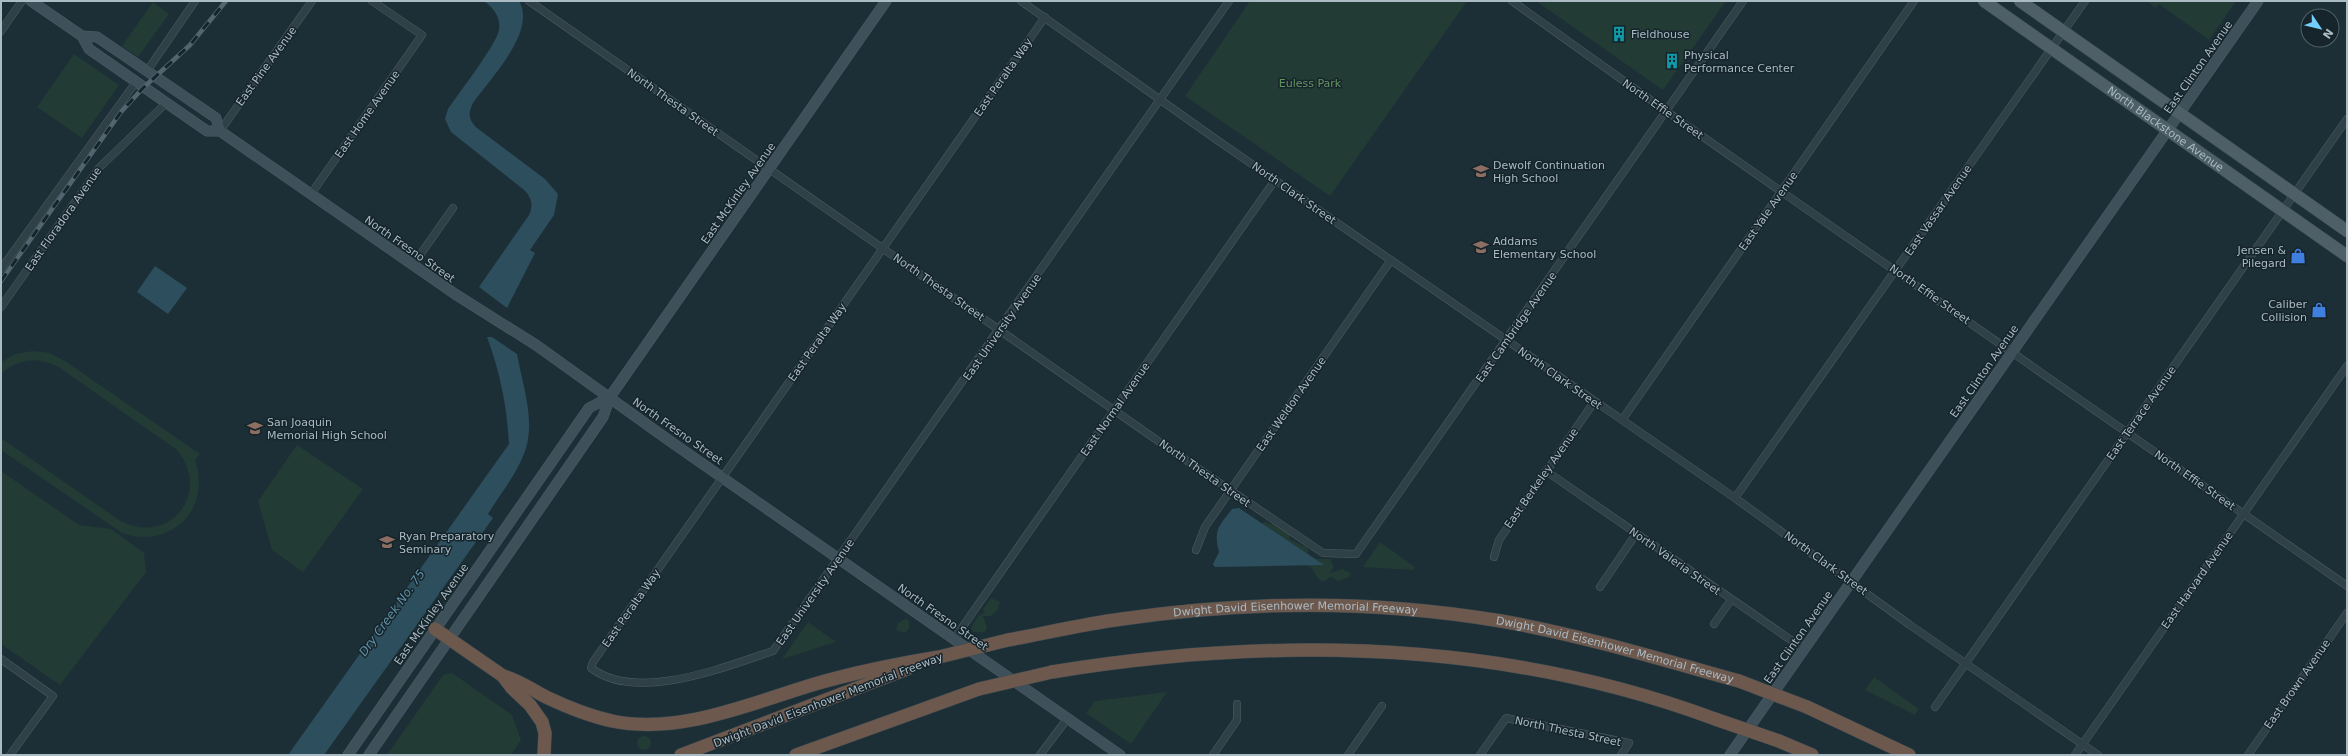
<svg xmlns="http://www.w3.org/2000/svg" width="2348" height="756" font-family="'DejaVu Sans',sans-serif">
  <rect width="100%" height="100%" fill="#1d2f36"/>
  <path fill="#223b35" d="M1250 1H1467L1330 196 1185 96Z
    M1536 1H1726L1663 90Z
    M2147 1H2236L2209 40 2159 4 2156 8Z
    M153 2 169 14 138 57 122 46Z
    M74 54 119 85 82 138 37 107Z
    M33 351 50 353 65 361 200 454 195 460C212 509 171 550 122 533L1 450V438L119 520C168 548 213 493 177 450L60 368C40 356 18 358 1 374V362L16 354Z
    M297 445 363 489 303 572 272 550 258 501Z
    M1 471 79 525 111 529 144 553 146 572 60 685 1 644Z
    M1264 522C1272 523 1283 530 1290 535L1289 539 1308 548V556L1317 559H1330L1334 567 1330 573 1342 569 1351 573 1349 577 1338 581 1331 577 1323 582 1318 579 1312 568 1307 566 1308 560 1261 524Z
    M1380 542 1415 567 1413 570 1363 567Z
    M991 598 1000 602 997 611 991 616H983L987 627 985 632H973L971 628 979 615 985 613 983 609Z
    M907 618 909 621V628L905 633 896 630 898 623Z
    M808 622 836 642 782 659Z
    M452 673 512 715 521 740 511 755H387L443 675Z
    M1874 677 1919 709 1915 715 1865 690Z
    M1167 692 1131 744 1086 713 1095 701Z
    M637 743a7 7 0 1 1 14 0a7 7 0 1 1-14 0Z"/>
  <path fill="#2d4e5d" d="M484 1H519C537 31 490 79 473 103 468 113 468 119 477 128L545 179 558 194 554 215 530 250 535 253 507 308 479 287 529 215C534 205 531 196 523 189L451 132 445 119 448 109C459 93 496 45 499 30 501 18 494 8 484 1Z
    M155 266 187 288 168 314 137 292Z
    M487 337H492L517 354C522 383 535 418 526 448 519 471 501 493 488 514L493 518 324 755H288L509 444C507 406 500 372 487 337Z
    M1239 508 1324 565 1215 567 1213 564 1219 552C1213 530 1219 526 1232 509Z"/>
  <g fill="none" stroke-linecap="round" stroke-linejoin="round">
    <defs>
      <path id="street" d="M529 1 1171 450 1323 553 1356 554 1743 1
        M1021 1 1217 140 1735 498 1910 625 2098 755
        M1512 1 1666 111 2347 586
        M1045 17 593 662 591 668C637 703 724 667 773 651L1229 1
        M1 31 22 1
        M147 71 195 1
        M220 131 312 1
        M311 194 422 35 372 1
        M413 265 453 208
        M1 269 136 82
        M1 307 99 168 165 104
        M1622 420 1914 1
        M1546 471 1804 649
        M1735 498 2085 1
        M1196 550 1205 527 1391 260
        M1494 557 1499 540 1594 402
        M1600 587 1636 534
        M1714 624 1731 600
        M954 639 1275 180
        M1 659 53 696 10 755
        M1935 707 2347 119
        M1040 755 1067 719
        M1213 755 1237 720V704
        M1348 755 1382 706
        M1480 755 1506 718 1629 743 1621 755
        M2075 755 2347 366
        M2248 755 2347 613"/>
      <path id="secondary" d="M31 1 82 36 89 49 207 131H220L455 294 536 345 667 439 1120 755
        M82 36 97 37 216 118 220 131
        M348 755 589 408 610 397
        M369 755 603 417 610 397 886 1
        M1730 755 2258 1"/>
      <g id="primary">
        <path id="s1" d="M1984 1 2347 256"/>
        <path d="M2020 1 2347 231"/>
      </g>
      <g id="highway">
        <path d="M435 629 503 676 512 688 530 705 542 722 545 733 544 755"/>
        <path id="s2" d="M1008 640C1046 633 1084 624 1122 619 1246 601 1377 600 1501 621 1581 635 1660 659 1739 681"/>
        <path d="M1052 672C1273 636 1503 640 1715 719"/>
        <path d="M503 676C519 680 532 690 546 697 567 707 589 716 612 721 680 735 751 703 815 684 856 672 897 664 939 657"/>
        <path d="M1807 707 1909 755"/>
        <path d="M1779 741 1812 755"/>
        <path d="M681 755 907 669"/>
        <path d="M796 755 979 689"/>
      </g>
    </defs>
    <use href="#street" stroke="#4e5d65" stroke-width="8"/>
    <use href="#secondary" stroke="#4e5d65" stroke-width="11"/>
    <use href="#primary" stroke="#3d4b53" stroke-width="13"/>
    <use href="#highway" stroke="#3b4a51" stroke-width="14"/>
    <use href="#street" stroke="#304047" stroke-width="7"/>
    <use href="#secondary" stroke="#3e505a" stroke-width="10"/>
    <use href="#primary" stroke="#4e5f67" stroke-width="12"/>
    <use href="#highway" stroke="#6d584d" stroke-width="13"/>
    <defs>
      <path id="rail" d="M1 281 121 112 143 88 190 45 226 1"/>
    </defs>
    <use href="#rail" stroke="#52656e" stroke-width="4.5"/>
    <use href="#rail" stroke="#16242b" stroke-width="3" stroke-dasharray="9" stroke-linecap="butt"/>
    <defs>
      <path id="highway-bridge" d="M939 657 1008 640
        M1739 681 1807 707
        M979 689 1052 672
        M1715 719 1779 741"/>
    </defs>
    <use href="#highway-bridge" stroke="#3b4a51" stroke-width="14" stroke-linecap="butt"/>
    <use href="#highway-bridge" stroke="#6d584d" stroke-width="13"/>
  </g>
  <defs>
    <symbol id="building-bare" viewBox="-9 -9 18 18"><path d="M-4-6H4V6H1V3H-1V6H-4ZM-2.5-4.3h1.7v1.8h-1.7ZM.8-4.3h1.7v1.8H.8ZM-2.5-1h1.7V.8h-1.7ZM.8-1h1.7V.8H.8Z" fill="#0f9aa8" stroke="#16242b" stroke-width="2.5" paint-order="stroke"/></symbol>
    <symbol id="school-bare" viewBox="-9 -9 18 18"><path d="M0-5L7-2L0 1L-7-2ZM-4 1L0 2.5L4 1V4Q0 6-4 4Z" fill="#8d6e63" stroke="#16242b" stroke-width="2.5" paint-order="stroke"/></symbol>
    <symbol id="shop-bare" viewBox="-9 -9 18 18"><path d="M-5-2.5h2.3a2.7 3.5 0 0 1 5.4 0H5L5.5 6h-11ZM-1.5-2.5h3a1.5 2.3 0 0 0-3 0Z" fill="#3f7fe0" stroke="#16242b" stroke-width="2.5" paint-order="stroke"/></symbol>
  </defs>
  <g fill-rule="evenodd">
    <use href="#building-bare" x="1608" y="23" width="22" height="22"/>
    <use href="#building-bare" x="1661" y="50" width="22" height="22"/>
    <use href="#school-bare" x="1470" y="160" width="22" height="22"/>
    <use href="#school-bare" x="1470" y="236" width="22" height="22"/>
    <use href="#shop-bare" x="2287" y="245" width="22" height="22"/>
    <use href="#shop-bare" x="2308" y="299" width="22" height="22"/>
    <use href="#school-bare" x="244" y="417" width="22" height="22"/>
    <use href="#school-bare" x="376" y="531" width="22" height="22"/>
  </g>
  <g text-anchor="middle" stroke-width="3" stroke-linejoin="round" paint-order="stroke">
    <g font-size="11" fill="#aabbc4" stroke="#16242b" text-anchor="start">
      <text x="1631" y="38">Fieldhouse</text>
      <text x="1684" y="59">Physical<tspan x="1684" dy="13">Performance Center</tspan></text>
      <text x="1493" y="169">Dewolf Continuation<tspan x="1493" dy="13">High School</tspan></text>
      <text x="1493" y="245">Addams<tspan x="1493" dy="13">Elementary School</tspan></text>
      <text x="2286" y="254" text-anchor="end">Jensen &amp;<tspan x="2286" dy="13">Pilegard</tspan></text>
      <text x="2307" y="308" text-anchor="end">Caliber<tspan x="2307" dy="13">Collision</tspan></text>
      <text x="267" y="426">San Joaquin<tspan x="267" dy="13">Memorial High School</tspan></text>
      <text x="399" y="540">Ryan Preparatory<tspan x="399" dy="13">Seminary</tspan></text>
    </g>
    <g font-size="11" fill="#aabbc4" stroke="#16242b">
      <text transform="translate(266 66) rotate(-54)" y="4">East Pine Avenue</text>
      <text transform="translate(2198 67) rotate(-55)" y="4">East Clinton Avenue</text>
      <text transform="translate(1003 77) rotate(-55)" y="4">East Peralta Way</text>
      <text transform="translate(673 102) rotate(35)" y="4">North Thesta Street</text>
      <text transform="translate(1663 109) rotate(35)" y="4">North Effie Street</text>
      <text transform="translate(367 114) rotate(-55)" y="4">East Home Avenue</text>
      <text dy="4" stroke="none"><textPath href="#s1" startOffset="222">North Blackstone Avenue</textPath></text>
      <text transform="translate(738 193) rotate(-55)" y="4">East McKinley Avenue</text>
      <text transform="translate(1294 193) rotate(35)" y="4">North Clark Street</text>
      <text transform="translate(1938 210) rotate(-55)" y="4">East Vassar Avenue</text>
      <text transform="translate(1768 211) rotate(-55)" y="4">East Yale Avenue</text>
      <text transform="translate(63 219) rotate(-55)" y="4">East Floradora Avenue</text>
      <text transform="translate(410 249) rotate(35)" y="4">North Fresno Street</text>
      <text transform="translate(939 287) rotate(35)" y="4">North Thesta Street</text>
      <text transform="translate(1930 294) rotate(35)" y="4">North Effie Street</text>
      <text transform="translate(1002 327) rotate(-55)" y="4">East University Avenue</text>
      <text transform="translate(1516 327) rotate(-55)" y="4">East Cambridge Avenue</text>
      <text transform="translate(817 342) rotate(-55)" y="4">East Peralta Way</text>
      <text transform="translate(1984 371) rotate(-55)" y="4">East Clinton Avenue</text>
      <text transform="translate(1560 378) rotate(35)" y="4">North Clark Street</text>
      <text transform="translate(1291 404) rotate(-55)" y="4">East Weldon Avenue</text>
      <text transform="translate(1115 409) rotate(-55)" y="4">East Normal Avenue</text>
      <text transform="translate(2141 413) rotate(-55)" y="4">East Terrace Avenue</text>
      <text transform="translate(678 431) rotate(35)" y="4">North Fresno Street</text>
      <text transform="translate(1205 473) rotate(35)" y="4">North Thesta Street</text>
      <text transform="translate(1541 478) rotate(-55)" y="4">East Berkeley Avenue</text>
      <text transform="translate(2195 480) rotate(35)" y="4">North Effie Street</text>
      <text transform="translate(1675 561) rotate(35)" y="4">North Valeria Street</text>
      <text transform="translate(1826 563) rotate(36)" y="4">North Clark Street</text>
      <text transform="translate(2197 580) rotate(-55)" y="4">East Harvard Avenue</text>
      <text transform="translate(815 592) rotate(-55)" y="4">East University Avenue</text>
      <text transform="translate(631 608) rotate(-55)" y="4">East Peralta Way</text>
      <text dy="4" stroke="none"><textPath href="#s2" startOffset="290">Dwight David Eisenhower Memorial Freeway</textPath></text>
      <text transform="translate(431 614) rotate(-55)" y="4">East McKinley Avenue</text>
      <text transform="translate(943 617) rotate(35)" y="4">North Fresno Street</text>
      <text transform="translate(1798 637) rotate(-55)" y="4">East Clinton Avenue</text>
      <text dy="4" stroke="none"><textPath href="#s2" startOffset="614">Dwight David Eisenhower Memorial Freeway</textPath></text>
      <text transform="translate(2297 684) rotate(-55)" y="4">East Brown Avenue</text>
      <text transform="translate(828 700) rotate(-21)" y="4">Dwight David Eisenhower Memorial Freeway</text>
      <text transform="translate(1568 731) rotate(12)" y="4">North Thesta Street</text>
    </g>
    <g font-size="11" fill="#639561" stroke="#16242b">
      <text x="1310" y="87">Euless Park</text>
    </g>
    <g font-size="12" font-style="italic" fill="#6091a7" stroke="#16242b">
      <text transform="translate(392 613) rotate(-54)" y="4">Dry Creek No. 75</text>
    </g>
  </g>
  <rect width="2348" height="756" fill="none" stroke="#aabbc4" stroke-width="4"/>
  <g transform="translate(2320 28) rotate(125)"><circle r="19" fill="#16242b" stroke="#516068"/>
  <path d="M0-3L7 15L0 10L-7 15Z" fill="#74cfff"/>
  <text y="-6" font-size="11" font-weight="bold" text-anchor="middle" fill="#aabbc4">N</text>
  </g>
</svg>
